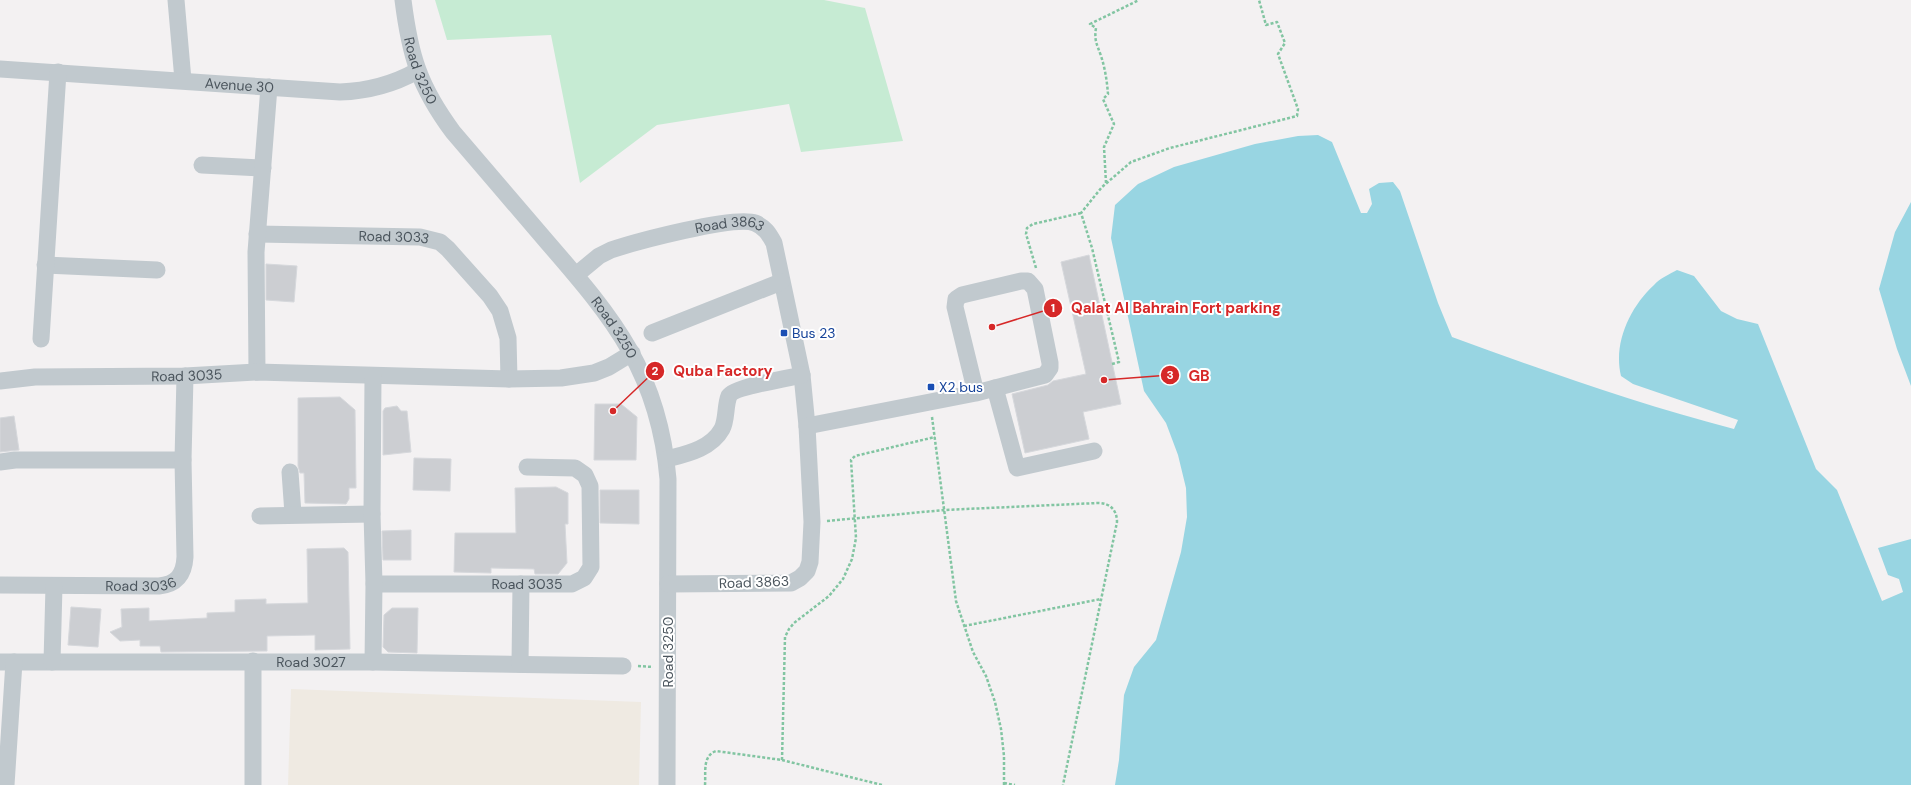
<svg xmlns="http://www.w3.org/2000/svg" width="1911" height="785" font-family="'DM Sans',sans-serif">
  <rect width="100%" height="100%" fill="#f3f1f2"/>
  <path fill="#c6ebd3" d="M435 0H824L865 8 903 141 801 152 789 104 657 125 580 183 551 35 447 40Z"/>
  <path fill="#efeae2" d="M291 689 641 702 639 785H288Z"/>
  <path fill="#98d5e2" d="M1318 135 1332 142 1361 213H1367L1372 204 1369 189 1379 183 1393 182 1400 191 1438 303 1452 337C1545 371 1638 404 1734 429L1738 420 1633 384 1621 376C1613 343 1630 307 1654 285 1660 278 1670 274 1677 270L1694 276 1721 311 1737 319 1758 324 1816 469 1837 490 1882 601 1903 592 1899 579 1888 575 1878 548 1911 539V785H1115L1119 760 1124 695 1134 667 1156 640 1181 552 1187 517 1186 488 1178 455 1166 423 1144 391 1111 238 1115 205 1138 184 1174 167 1255 144 1298 136Z
    M1911 202V386L1897 349 1879 289 1895 232Z"/>
  <path fill="#ccced2" stroke="#d6d8dc" d="M1089 255 1121 404 1083 412 1089 439 1025 453 1012 394 1048 385 1053 381 1086 374 1061 262Z
    M266 264 297 266 294 302 266 300Z
    M340 397 355 410 356 488H349V499L346 504 305 503 304 473H300L298 466V398Z
    M595 404H621L637 417 636 460H594Z
    M397 406 401 411H407L411 452 383 455V411L385 408Z
    M14 416 19 450 0 452V418Z
    M414 458 451 459 450 491 413 490Z
    M556 487 568 493V524H565L567 563 558 574H535L534 569 491 568V573L454 572 455 533H516L515 488Z
    M600 490H639V524L600 523Z
    M411 530V560H383L382 531Z
    M344 548 348 552 350 649 315 650V635L267 636V651L161 652 160 646H140V640L120 641 110 632 122 627 121 609 149 608V621L207 618V613L235 612V600L266 599V604L308 603 307 549Z
    M71 607 101 609 98 647 68 645Z
    M392 608H418L417 653 388 652 383 647 384 615Z"/>
  <g fill="none" stroke-linecap="round" stroke-linejoin="round">
    <path stroke="#82c5a2" stroke-width="2.5" stroke-dasharray="3 2" stroke-linecap="butt" d="M1106 183 1104 147 1114 124 1103 99 1108 94C1107 81 1105 68 1101 56 1097 44 1094 41 1096 28L1090 24 1139 0
      M1036 268 1026 234 1027 228 1033 224 1081 213
      M1112 364 1119 362 1092 248 1081 213 1102 187 1131 162 1170 148 1297 116 1298 109 1278 54 1285 43 1277 22 1266 25 1259 0
      M932 417 956 601 973 652 986 676 995 702 1001 729 1004 756V785
      M827 521 944 510 1098 503C1110 503 1117 510 1117 522L1063 785
      M964 626 1101 599
      M638 666 653 667
      M782 760 785 637 789 629 794 623 829 596 843 579 852 559 856 538 851 460 855 456 935 437
      M1004 783 1015 785
      M705 785C706 773 702 756 716 751L782 760 882 785"/>
    <g stroke="#c1c9ce" stroke-width="17">
      <path d="M176 0 183 80"/>
      <path id="s1" d="M403 0C410 56 419 86 453 132 485 169 516 206 548 243 614 319 659 373 668 479L667 785"/>
      <path id="s2" d="M0 69 340 92C368 91 392 85 417 71"/>
      <path d="M202 165 263 168"/>
      <path id="s3" d="M257 234 420 237 440 242 448 249 490 296 500 311 508 338 509 379"/>
      <path d="M45 265 157 270"/>
      <path id="s4" d="M576 275 599 256 611 250C635 242 735 215 755 223 765 227 769 234 774 243L802 375 807 426 812 522 810 562 807 571 800 578 791 583 668 584"/>
      <path d="M652 333 781 282"/>
      <path d="M41 339 58 72"/>
      <path d="M257 372 256 252 269 87"/>
      <path id="s5" d="M0 381 35 377 185 376 257 372 509 379 561 378 594 373 609 367 632 353"/>
      <path d="M995 388 1017 468 1094 451"/>
      <path d="M807 426 976 393 1045 375 1050 368V363L1035 289 1028 281H1021L962 295 956 299 955 307 976 393"/>
      <path d="M667 459C686 454 711 449 722 429 727 420 725 405 729 396 734 387 789 378 802 375"/>
      <path d="M0 462 15 460H183"/>
      <path d="M290 472 293 514"/>
      <path d="M260 516 372 514"/>
      <path id="s6" d="M374 584H572L584 578 591 567 590 486 585 475 575 468 527 467"/>
      <path id="s7" d="M0 585 159 586C177 584 184 575 185 557L183 460 185 376"/>
      <path d="M253 661V785"/>
      <path id="s8" d="M0 662H373L623 666"/>
      <path d="M52 662 54 586"/>
      <path d="M373 662 374 584 372 514 373 377"/>
      <path d="M520 664 521 584"/>
      <path d="M6 785 14 662"/>
    </g>
  </g>
  <g fill="#1a4fb4" stroke="#fff" stroke-width="1.5">
    <rect x="780" y="329" width="8" height="8" rx="2"/>
    <rect x="927" y="383" width="8" height="8" rx="2"/>
  </g>
  <g text-anchor="middle" stroke-width="4" stroke-linejoin="round" paint-order="stroke">
    <g font-size="14" fill="#4b555d" stroke="#fff">
      <text dy="5" stroke="none"><textPath href="#s1" startOffset="73">Road 3250</textPath></text>
      <text dy="5" stroke="none"><textPath href="#s2" startOffset="240">Avenue 30</textPath></text>
      <text dy="5" stroke="none"><textPath href="#s4" startOffset="165">Road 3863</textPath></text>
      <text dy="5" stroke="none"><textPath href="#s3" startOffset="137">Road 3033</textPath></text>
      <text dy="5" stroke="none"><textPath href="#s1" startOffset="397">Road 3250</textPath></text>
      <text dy="5" stroke="none"><textPath href="#s5" startOffset="187">Road 3035</textPath></text>
      <text dy="5" stroke="none"><textPath href="#s7" startOffset="141">Road 3036</textPath></text>
      <text transform="translate(754 582) rotate(-2)" y="5">Road 3863</text>
      <text dy="5" stroke="none"><textPath href="#s6" startOffset="153">Road 3035</textPath></text>
      <text transform="translate(668 652) rotate(-90)" y="5">Road 3250</text>
      <text dy="5" stroke="none"><textPath href="#s8" startOffset="311">Road 3027</textPath></text>
    </g>
    <g font-size="14" fill="#164399" stroke="#fff" text-anchor="start">
      <text x="792" y="338">Bus 23</text>
      <text x="939" y="392">X2 bus</text>
    </g>
  </g>
  <path fill="none" stroke="#d62828" stroke-width="1.5" d="M992 327L1053 308M613 411L655 371M1104 380L1170 375"/>
  <g fill="#d62828" stroke="#fff" stroke-width="1.5">
    <circle cx="992" cy="327" r="4"/>
    <circle cx="613" cy="411" r="4"/>
    <circle cx="1104" cy="380" r="4"/>
    <circle cx="1053" cy="308" r="10"/>
    <circle cx="655" cy="371" r="10"/>
    <circle cx="1170" cy="375" r="10"/>
  </g>
  <g font-size="12" text-anchor="middle" font-weight="bold" fill="#fff">
    <text x="1053" y="312">1</text>
    <text x="655" y="375">2</text>
    <text x="1170" y="379">3</text>
  </g>
  <g font-size="15" text-anchor="middle" font-weight="bold" fill="#d62828" stroke="#fff" stroke-width="4" stroke-linejoin="round" paint-order="stroke">
    <text x="1176" y="313">Qalat Al Bahrain Fort parking</text>
    <text x="723" y="376">Quba Factory</text>
    <text x="1199" y="381">GB</text>
  </g>
</svg>
